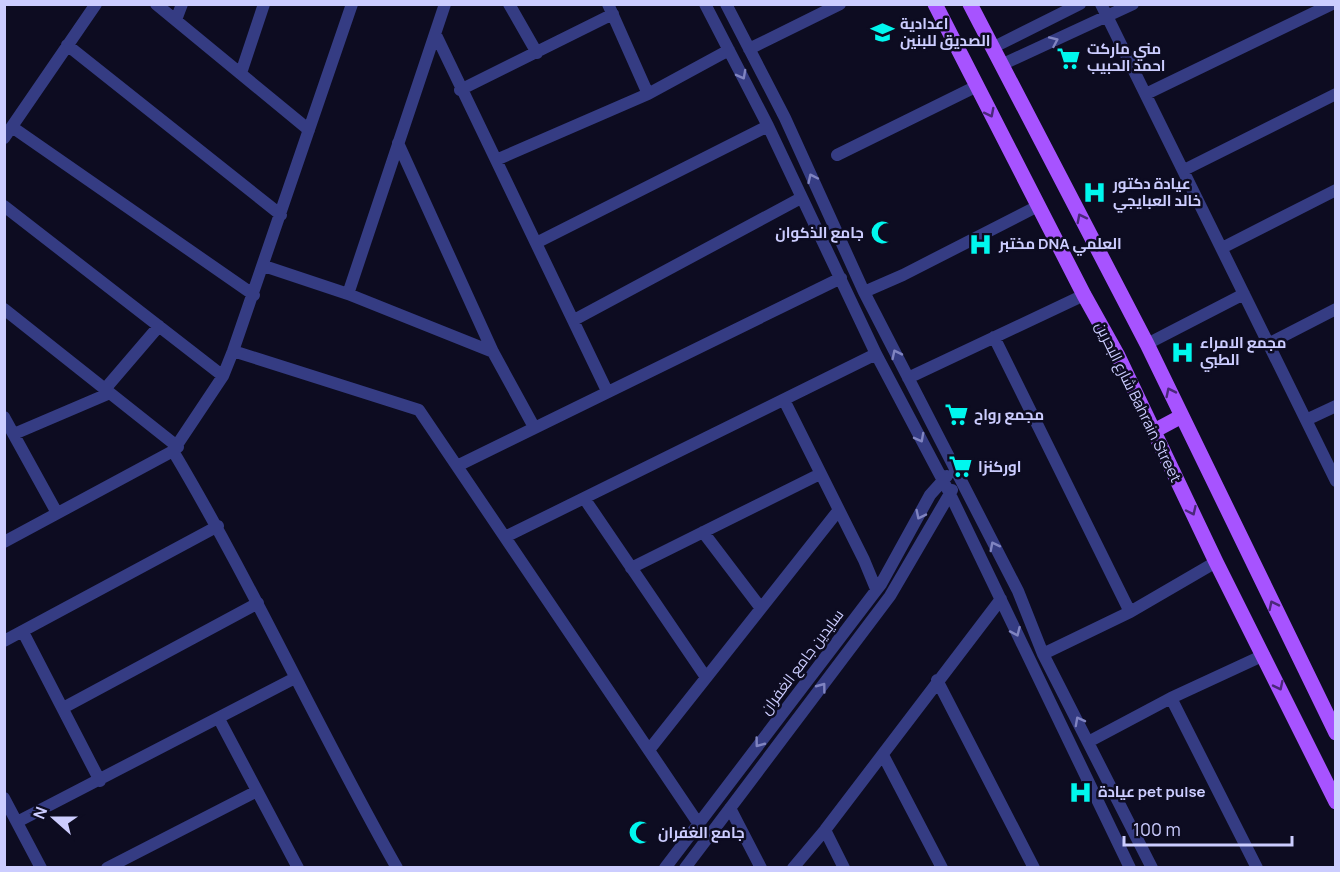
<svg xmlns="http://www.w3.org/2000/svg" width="1340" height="872" font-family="Manrope,Cairo,sans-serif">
  <rect width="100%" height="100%" fill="#0d0c21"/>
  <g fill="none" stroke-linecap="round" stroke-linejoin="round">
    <path stroke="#353c83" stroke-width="12" d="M156 4 309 130
      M509 4 537 53
      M608 4 648 94
      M705 4 768 126 876 354 949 492 1130 868
      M726 4 785 118 864 292 1018 591 1043 654 1152 868
      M1101 4 1336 481
      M176 20 182 4
      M436 35 607 391
      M67 45 281 215
      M992 48 1080 4
      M749 49 840 4
      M1001 65 1133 4
      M241 73 264 4
      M460 90 613 14
      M1146 94 1332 4
      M12 127 254 295
      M4 138 96 4
      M398 143 493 352 534 427
      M837 155 977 86
      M496 160 648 94 729 50
      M1184 170 1336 94
      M4 206 223 376
      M536 243 768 126
      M1222 248 1336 190
      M264 266 348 294 493 352
      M864 292 903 275 1038 206
      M348 294 445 4
      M4 309 178 447
      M574 320 801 198
      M994 337 1130 612
      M1147 344 1244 294
      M1268 344 1336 309
      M233 351 419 410 698 823
      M908 378 1084 295
      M105 389 159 326
      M784 400 864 560 876 589
      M4 417 57 513
      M1306 420 1336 406
      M14 434 110 393
      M173 451C254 587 319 731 397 868
      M457 466 841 278
      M584 498 705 676
      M703 532 760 607
      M505 537 876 354
      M4 542 173 451 223 376 233 351 352 4
      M631 568 820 474
      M23 632 100 781
      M4 641 218 526
      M1043 654 1130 612 1216 562
      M937 680 1034 868
      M1171 698 1257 868
      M63 708 258 603
      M219 719 298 868
      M1090 741 1171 698 1264 655
      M649 750 838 511
      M883 755 942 868
      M4 798 41 868
      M730 808 761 868
      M17 822 295 678
      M825 830 844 868
      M107 868 257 791
      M665 868 881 584 930 495 947 476
      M685 868 890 596 952 490
      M793 868 825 830 1001 599"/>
    <path stroke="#a753ff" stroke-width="15" d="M935 4 1084 295 1118 356 1216 562 1336 802
      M970 4 1147 344 1336 733
      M1154 431 1182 416"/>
  </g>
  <defs><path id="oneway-chevron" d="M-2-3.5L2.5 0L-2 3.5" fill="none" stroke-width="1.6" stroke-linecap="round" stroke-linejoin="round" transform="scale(1.5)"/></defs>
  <g stroke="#8084c1">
    <use href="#oneway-chevron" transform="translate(1054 41) rotate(-24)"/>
    <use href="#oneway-chevron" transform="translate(742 75) rotate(62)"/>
    <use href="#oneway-chevron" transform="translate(812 178) rotate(-115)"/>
    <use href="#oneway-chevron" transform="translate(896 354) rotate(-116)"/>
    <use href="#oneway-chevron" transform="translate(920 438) rotate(62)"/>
    <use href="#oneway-chevron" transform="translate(920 515) rotate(116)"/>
    <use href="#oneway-chevron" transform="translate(994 546) rotate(-117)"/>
    <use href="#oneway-chevron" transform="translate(1016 632) rotate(66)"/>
    <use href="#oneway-chevron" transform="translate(822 687) rotate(-53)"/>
    <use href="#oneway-chevron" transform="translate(1079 721) rotate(-118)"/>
    <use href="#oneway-chevron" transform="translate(759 743) rotate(127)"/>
  </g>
  <g stroke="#4b287a">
    <use href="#oneway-chevron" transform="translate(990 113) rotate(63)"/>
    <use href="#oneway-chevron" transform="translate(1081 218) rotate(-117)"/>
    <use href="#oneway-chevron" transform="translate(1170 392) rotate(-116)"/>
    <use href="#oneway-chevron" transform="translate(1192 511) rotate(65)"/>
    <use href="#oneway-chevron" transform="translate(1273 605) rotate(-116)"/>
    <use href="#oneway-chevron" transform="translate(1279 686) rotate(64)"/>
  </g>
  <defs>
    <symbol id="school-bare" viewBox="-9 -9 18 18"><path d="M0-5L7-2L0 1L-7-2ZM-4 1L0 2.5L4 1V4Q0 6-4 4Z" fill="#00f7ee" stroke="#0d0c21" stroke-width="2.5" paint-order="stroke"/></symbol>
    <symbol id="supermarket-bare" viewBox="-9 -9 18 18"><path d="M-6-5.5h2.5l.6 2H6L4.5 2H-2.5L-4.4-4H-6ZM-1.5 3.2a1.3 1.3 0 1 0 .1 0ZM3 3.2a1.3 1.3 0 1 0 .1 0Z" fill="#00f7ee" stroke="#0d0c21" stroke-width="2.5" paint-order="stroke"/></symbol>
    <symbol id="hospital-bare" viewBox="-9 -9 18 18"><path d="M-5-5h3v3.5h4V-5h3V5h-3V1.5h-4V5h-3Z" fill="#00f7ee" stroke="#0d0c21" stroke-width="2.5" paint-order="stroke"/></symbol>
    <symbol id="mosque-bare" viewBox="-9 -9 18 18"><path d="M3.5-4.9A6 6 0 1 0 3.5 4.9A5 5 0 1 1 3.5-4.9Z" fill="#00f7ee" stroke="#0d0c21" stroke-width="2.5" paint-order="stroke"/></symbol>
  </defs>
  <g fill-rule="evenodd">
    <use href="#school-bare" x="866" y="16" width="33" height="33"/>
    <use href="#supermarket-bare" x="1052" y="42" width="33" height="33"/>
    <use href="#hospital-bare" x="1078" y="176" width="33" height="33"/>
    <use href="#mosque-bare" x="866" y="216" width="33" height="33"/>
    <use href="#hospital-bare" x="964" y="228" width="33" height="33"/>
    <use href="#hospital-bare" x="1166" y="336" width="33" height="33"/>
    <use href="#supermarket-bare" x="940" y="398" width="33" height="33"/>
    <use href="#supermarket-bare" x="944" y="450" width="33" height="33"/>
    <use href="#hospital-bare" x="1064" y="776" width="33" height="33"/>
    <use href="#mosque-bare" x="624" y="816" width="33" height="33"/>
  </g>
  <g text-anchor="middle" stroke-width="5" stroke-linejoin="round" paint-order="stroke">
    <g font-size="15" font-weight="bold" fill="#cccdff" stroke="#0d0c21" text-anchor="start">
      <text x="900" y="29">اعدادية<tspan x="900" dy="17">الصديق للبنين</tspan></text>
      <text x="1087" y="54">مني ماركت<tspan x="1087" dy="17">احمد الحبيب</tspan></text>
      <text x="1113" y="189">عيادة دكتور<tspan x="1113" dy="17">خالد العبايجي</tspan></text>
      <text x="864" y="238" text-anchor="end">جامع الذكوان</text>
      <text x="999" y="249">مختبر DNA العلمي</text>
      <text x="1200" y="348">مجمع الامراء<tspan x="1200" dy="17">الطبي</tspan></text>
      <text x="974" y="420">مجمع رواح</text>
      <text x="978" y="472">اوركنزا</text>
      <text x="1098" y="797">عيادة pet pulse</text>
      <text x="658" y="838">جامع الغفران</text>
    </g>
    <g font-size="15" fill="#cccdff" stroke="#0d0c21">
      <text transform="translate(1138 402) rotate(64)" y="5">شارع البحرين Bahrain Street</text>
      <text transform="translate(802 662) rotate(-53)" y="5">سايدين جامع الغفران</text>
    </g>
  </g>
  <rect width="1340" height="872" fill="none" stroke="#cccdff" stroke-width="12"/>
  <g transform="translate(54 818) rotate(291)" stroke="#0d0c21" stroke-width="4.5" paint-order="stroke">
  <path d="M0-4.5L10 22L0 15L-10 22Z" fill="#cccdff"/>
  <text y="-9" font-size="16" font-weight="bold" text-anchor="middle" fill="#cccdff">N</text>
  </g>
  <path d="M1124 836v9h168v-9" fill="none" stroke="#cccdff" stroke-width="3"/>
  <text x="1133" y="836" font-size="18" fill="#cccdff" stroke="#0d0c21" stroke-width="4.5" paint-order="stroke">100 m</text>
</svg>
